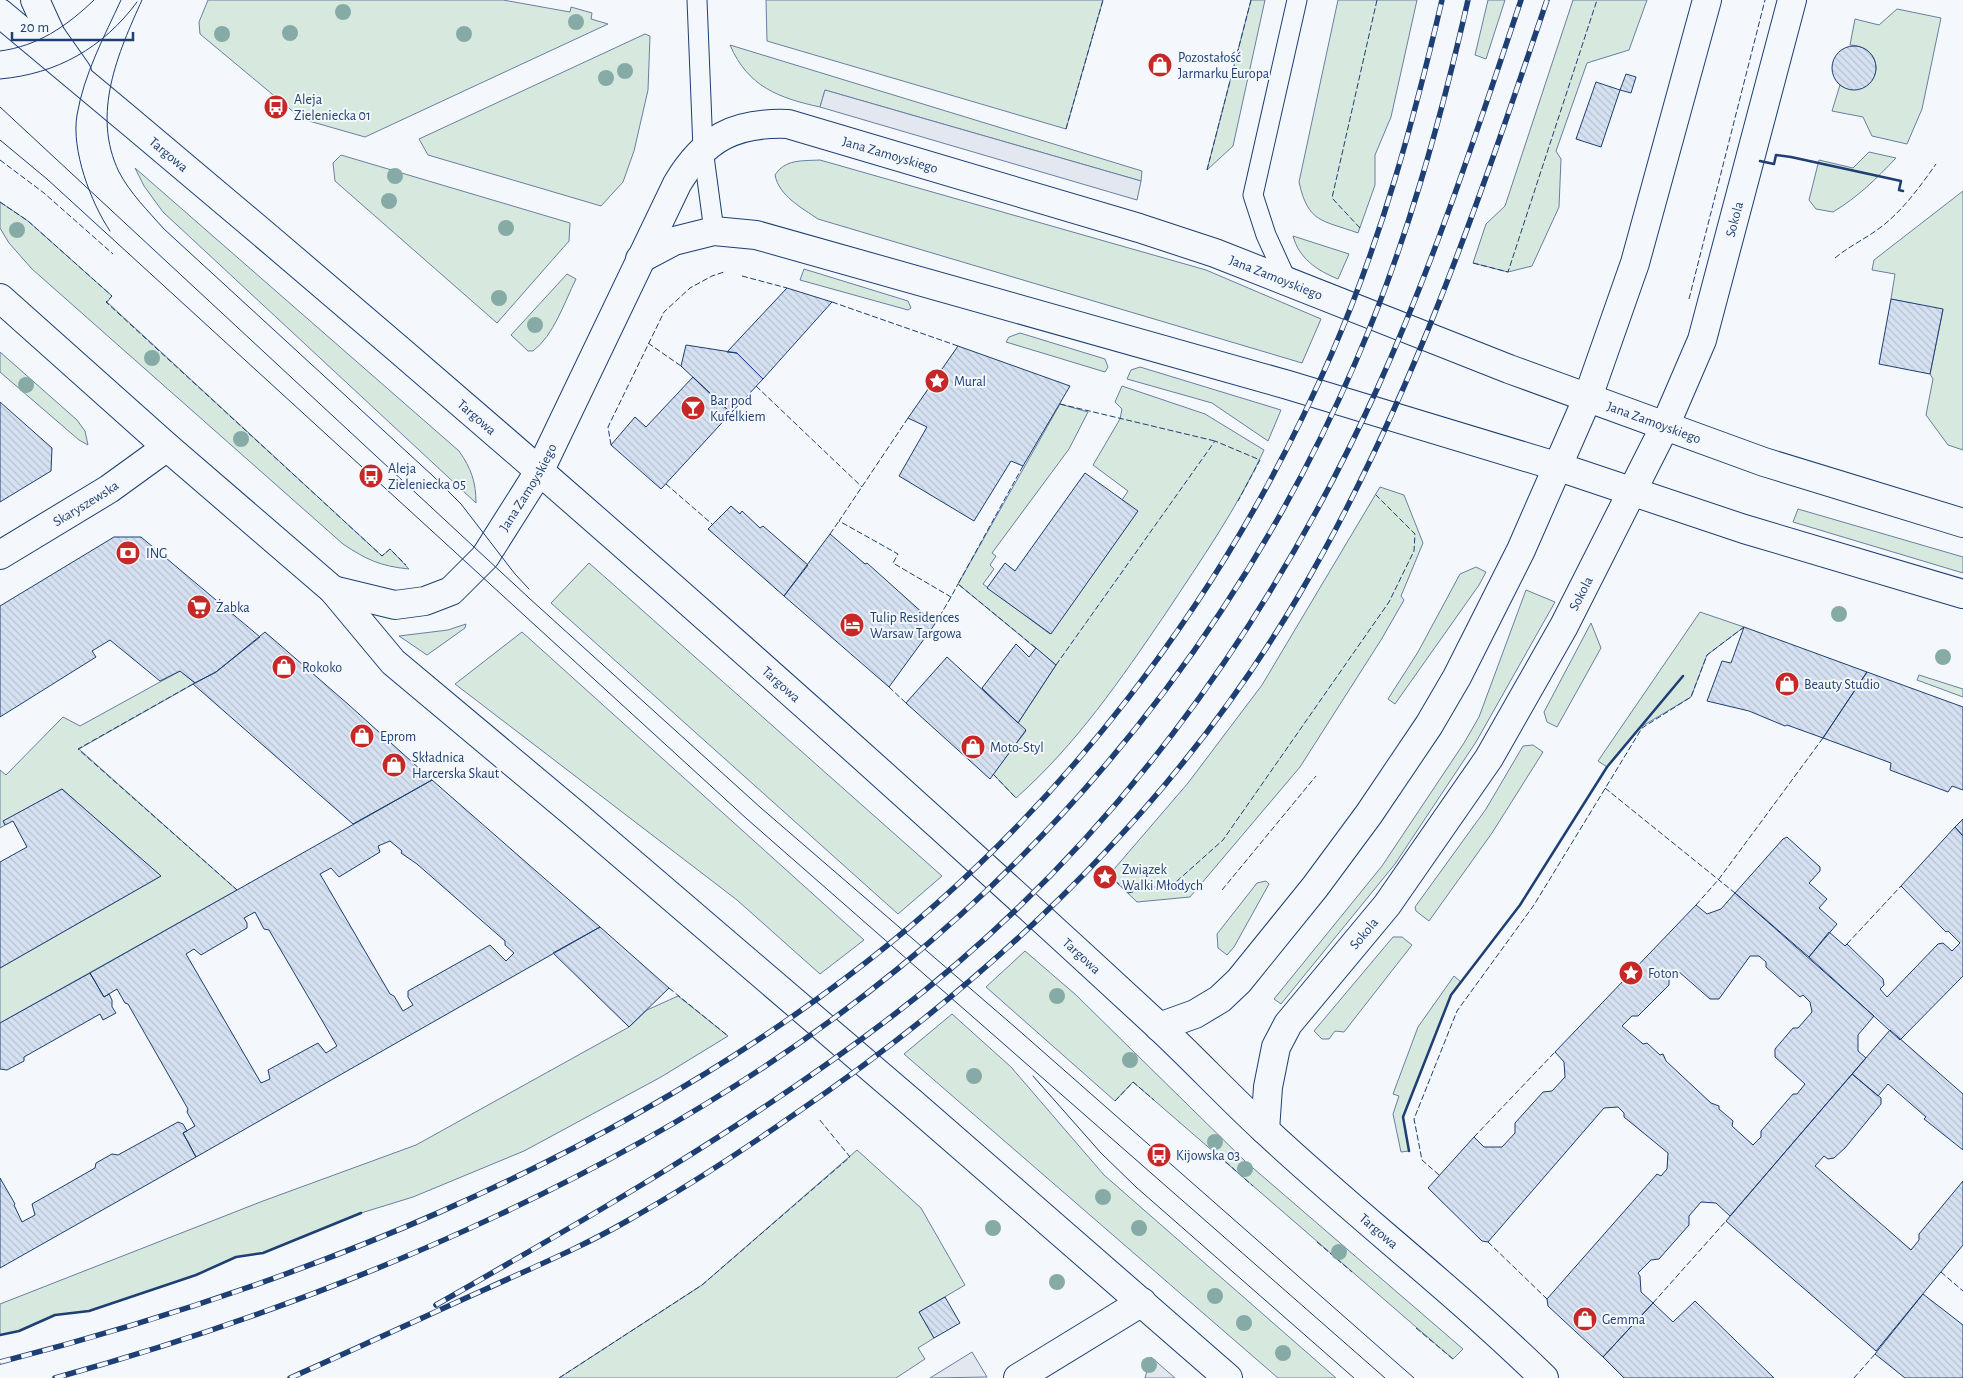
<svg xmlns="http://www.w3.org/2000/svg" width="1963" height="1378" font-family="'Alegreya Sans',sans-serif">
  <defs>
    <pattern id="building-back-hatch" width="6" height="6" patternUnits="userSpaceOnUse" patternTransform="scale(1.25)"><rect width="6" height="6" fill="#d5e0f0"/><path d="M-1 5l2 2M0 0l6 6M5-1l2 2" fill="none" stroke="#b6c1d1"/></pattern>
  </defs>
  <rect width="100%" height="100%" fill="#f4f7fb"/>
  <path fill="#d7e8df" stroke="#687fa3" d="M208 0H503L570 12 571 7 592 13 591 19 608 24 365 137 302 119 200 34 199 22Z
    M766 0H1103L1066 129 767 41Z
    M1251 0H1265L1233 146 1207 170Z
    M1338 0H1417L1391 117 1375 155V185L1358 233C1322 220 1308 223 1299 182Z
    M1488 0H1505L1486 59 1475 55Z
    M1573 0H1647L1629 50 1587 63 1556 151 1561 159 1559 207 1532 266 1508 272 1473 263 1486 224 1505 206Z
    M1897 9 1941 18 1922 109 1907 144 1872 136 1863 117 1832 111 1840 85C1880 103 1891 47 1850 45L1855 19 1879 25Z
    M645 34 650 36 648 90 634 151 623 182 601 206 428 155 419 139Z
    M730 45 1142 171 1141 181 825 90 820 107C779 98 748 87 730 45Z
    M1869 152 1896 158C1876 179 1858 197 1833 212L1816 209 1809 200 1819 160 1853 168Z
    M341 155 570 223 569 241 497 323 335 181 333 163Z
    M820 160 1206 270 1321 319 1302 363 818 219C802 208 779 196 775 175 785 159 802 161 820 160Z
    M135 168 459 451C471 468 476 482 476 503L163 212 144 186Z
    M1963 191V450L1948 445 1926 415 1933 379 1930 374 1943 310 1891 299 1895 274 1872 270 1874 260Z
    M0 202 28 221 112 296 107 302 382 556 390 549 409 569C380 566 367 560 343 544L32 269 9 243 0 228Z
    M1293 236 1349 254 1338 279C1316 270 1299 258 1293 236Z
    M804 269 908 301 911 308 908 310 800 280Z
    M567 274 576 279C564 303 554 335 533 351H528L511 335Z
    M1020 333 1105 359 1108 367 1105 372 1006 342 1009 337Z
    M0 352 77 420 85 431 88 445 79 440 0 372Z
    M1140 367 1281 410 1268 441 1212 403 1127 379 1131 370Z
    M1122 386 1205 414 1264 450C1238 507 1201 560 1166 613 1121 679 1076 745 1016 798L993 774 1026 731 1018 723 1056 665 958 584 1060 404 1088 412 1069 449 992 553 996 556 990 565 994 569 983 584 1050 634 1137 511 1122 500 1128 491 1093 465 1120 419 1122 409 1115 402Z
    M1380 487 1404 495 1423 543 1401 596 1404 600 1381 640 1300 767 1190 897 1137 902 1109 875 1188 783 1262 685Z
    M1798 509 1963 557V573L1793 522Z
    M589 563 942 876 898 914 551 603Z
    M1476 567 1486 572 1479 585 1395 704 1388 699 1418 652 1460 574Z
    M1526 590 1555 602 1476 742 1395 864 1281 1004 1274 999 1382 866 1464 743 1479 717Z
    M1700 612 1744 627 1707 655 1691 697 1639 728 1607 767 1598 761Z
    M1591 623 1601 648 1557 727 1547 722 1544 712Z
    M466 624 465 628 427 655 399 636 448 630Z
    M522 632 864 940 820 974 737 900 455 684Z
    M180 671 195 683 79 749 237 890 0 1023V968L161 876 62 789 4 821 5 825 0 828V770L6 775 63 717 80 726Z
    M1919 675 1963 689V697L1917 680Z
    M1533 745 1543 752 1492 833 1429 921 1416 911 1415 907 1486 809 1523 746Z
    M1266 881 1269 884 1234 947 1227 955 1218 948 1217 934 1257 883Z
    M1393 937H1402L1412 945 1344 1032 1335 1031 1329 1039H1322L1314 1031Z
    M1025 951 1076 995 1246 1162 1463 1349 1453 1359 1133 1082 1115 1101 986 987Z
    M1454 976 1461 982 1451 995 1403 1117 1409 1151 1401 1152 1393 1114 1399 1096 1393 1094 1418 1027Z
    M678 996 728 1036 661 1077 524 1151 413 1197 361 1213 263 1253 236 1257 196 1275 89 1311 55 1315 19 1331 0 1335V1304L263 1201 416 1145 629 1027 647 1010Z
    M952 1014 1011 1067 1104 1175 1336 1378H1278L904 1054Z
    M857 1150 921 1208 965 1285 919 1312 934 1338 918 1348 925 1359 896 1378H559L702 1285Z"/>
  <path fill="#e3e8f0" stroke="#687fa3" d="M825 90 1141 181 1137 200 820 107Z
    M972 1352 987 1377 930 1378Z
    M1151 1357 1175 1378H1145Z"/>
  <path fill="url(#building-back-hatch)" stroke="#1d3f73" fill-rule="evenodd" d="M1832 68a22 22 0 1 1 44 0a22 22 0 1 1-44 0Z
    M1626 74 1636 77 1631 93 1620 90Z
    M1596 82 1620 90 1601 147 1576 139Z
    M787 288 832 302 763 379 737 353 727 352Z
    M1891 299 1943 309 1930 374 1879 364Z
    M686 345 737 353 763 379 731 413 681 366Z
    M958 346 1070 386 1023 466 1011 461 974 521 899 476 927 427 908 418Z
    M693 377 731 413 661 489 611 445 635 417 646 427Z
    M0 402 52 448 51 471 0 502Z
    M1085 473 1138 511 1051 634 987 588 1005 563 1015 571Z
    M731 506 740 514 742 511 760 528 763 526 808 565 784 596 708 529Z
    M830 534 865 564 867 563 935 624 889 687 784 596Z
    M114 537H141L260 637 216 672 195 683 180 671 160 681 110 640 92 651 96 657 0 717V606Z
    M1744 627 1867 672 1823 738 1787 725 1785 726 1749 711 1707 701 1722 661 1731 663Z
    M265 632 349 705 432 780 353 824 193 684 216 672Z
    M1016 644 1029 657 1036 648 1056 665 1018 723 982 688Z
    M947 657 1026 730 990 779 906 703Z
    M1867 672 1963 707V790L1952 786 1948 792 1890 770 1891 763 1823 738Z
    M432 780 600 927 196 1157 183 1133 195 1126 187 1112 188 1109 128 1004 125 1003 117 989 104 997 90 973ZM390 841 402 851 401 853 417 864 505 941V945L514 953 506 961 490 945 408 991V997L413 1005 403 1011 394 996 390 994 320 874 331 868 339 877 380 852 378 846ZM255 912 264 929 269 930 337 1046 326 1053 318 1043 268 1070 270 1079 261 1083 186 954 194 949 201 955 247 928V923L244 918Z
    M62 789 161 876 0 968V862L27 847 13 821 5 825 3 821Z
    M1963 819V836L1955 827Z
    M1955 827 1963 836V976L1900 1040 1809 957 1829 932 1845 946 1847 944 1883 979 1884 985 1880 989 1887 997 1938 944 1943 943 1952 951 1960 943 1948 931 1946 932 1901 886Z
    M1787 837 1820 867V871L1809 883 1827 899 1819 908 1837 924 1809 957 1735 893 1783 839Z
    M1735 893 1874 1016 1858 1035V1051L1866 1058 1730 1216 1716 1203 1701 1202 1689 1216V1225L1659 1259 1651 1260 1638 1273 1640 1276 1641 1292 1653 1303 1603 1357 1548 1306 1547 1299 1657 1174 1661 1176 1667 1169 1668 1153 1624 1117V1113L1618 1107 1604 1108 1488 1242 1482 1241 1428 1188 1474 1137 1484 1147H1502L1515 1133V1123L1543 1092 1552 1091 1565 1077 1564 1062 1555 1052 1696 905 1707 914 1721 909ZM1750 956H1759L1766 962V967L1800 997 1803 995 1810 1002 1812 1012 1798 1028H1793L1775 1049V1057L1805 1084 1797 1094H1793L1761 1131V1137L1753 1145 1732 1126 1733 1121 1719 1109V1106L1711 1103 1666 1061 1663 1054 1660 1055 1647 1043 1643 1044 1622 1026 1632 1016H1638L1669 985V979L1678 971 1710 999H1719Z
    M600 927 669 988 629 1027 553 953Z
    M90 973 104 997 109 994 112 1000V1007L116 1013 103 1020 100 1014 24 1057V1061L7 1070 0 1069V1023Z
    M1890 1030 1963 1094V1150L1924 1119 1926 1117 1888 1084 1878 1096 1852 1074Z
    M1852 1074 1881 1098V1104L1845 1148 1834 1158 1828 1159 1824 1156 1815 1166 1911 1250 1919 1240V1234L1963 1181V1245L1876 1351 1726 1221Z
    M178 1122 183 1124 187 1131 183 1133 196 1157 0 1268V1178L15 1204 14 1205 22 1222 35 1215 32 1204 95 1168 96 1163 112 1154 118 1155Z
    M1923 1294 1963 1325V1378H1905L1875 1354Z
    M945 1297 960 1323 934 1338 919 1312Z
    M1695 1301 1774 1378H1624L1603 1357 1653 1303 1673 1322Z"/>
  <g fill="none" stroke-linecap="round" stroke-linejoin="round">
    <defs>
      <path id="service" d="M697 0 703 149 714 231
        M1287 281 1266 235 1253 195 1297 0"/>
      <g id="minor">
        <path id="s1" d="M0 555 109 489 167 447"/>
        <path d="M1018 1378 1142 1302"/>
      </g>
      <g id="tertiary">
        <path d="M35 0 51 35 77 72"/>
        <path d="M640 259 674 241 714 231 756 235 1288 385 1559 467 1744 529 1963 594"/>
        <path id="s2" d="M333 590 395 605 425 601 451 591 485 557 540 470 677 184C704 138 735 122 788 124L1139 228 1215 253 1509 369 1764 462 1963 523"/>
        <path d="M1159 1027 1195 1014 1220 999 1239 981 1315 887 1369 814 1429 725 1457 677 1521 550 1588 397 1635 263 1707 0"/>
        <path id="s3" d="M1265 1130 1268 1087 1276 1047 1288 1024 1387 905 1489 758 1564 626 1665 426 1702 340 1792 0"/>
      </g>
      <g id="secondary">
        <path id="s4" d="M0 13C393 339 779 675 1154 1022 1192 1057 1227 1095 1265 1130 1356 1215 1455 1291 1544 1378"/>
        <path d="M0 298 167 447 333 590 393 662 577 816 911 1102 1228 1378"/>
      </g>
    </defs>
    <use href="#service" stroke="#1d3f73" stroke-width="21"/>
    <use href="#minor" stroke="#1d3f73" stroke-width="30"/>
    <use href="#tertiary" stroke="#1d3f73" stroke-width="30"/>
    <use href="#secondary" stroke="#1d3f73" stroke-width="30"/>
    <use href="#service" stroke="#f4f7fb" stroke-width="19"/>
    <use href="#minor" stroke="#f4f7fb" stroke-width="28"/>
    <use href="#tertiary" stroke="#f4f7fb" stroke-width="28"/>
    <use href="#secondary" stroke="#f4f7fb" stroke-width="28"/>
    <path stroke="#1d3f73" stroke-width="1" d="M142 0C118 53 91 114 119 172 130 193 148 211 164 229L433 476 461 504 515 574 529 589
      M0 51C38 46 67 26 94 0
      M0 79C57 74 103 48 137 2
      M0 107 529 598 761 808 1015 1027 1414 1378
      M0 140 47 179 747 819 1385 1378
      M110 231C91 203 71 150 77 115 84 74 104 37 121 0
      M1033 1076 1101 1153 1136 1187 1354 1378"/>
    <defs>
      <path id="rail" d="M436 1305C592 1216 748 1126 891 1017 1106 853 1266 634 1377 389 1434 263 1477 131 1521 0
        M0 1362C297 1286 596 1165 843 980 1057 820 1226 598 1332 353 1381 240 1414 120 1442 0
        M55 1378C350 1296 662 1162 900 967 1097 806 1256 595 1356 361 1406 245 1440 123 1468 0
        M290 1378C356 1349 421 1318 486 1289 534 1267 582 1247 627 1221 684 1189 739 1153 792 1116 995 978 1174 808 1299 595 1409 408 1478 204 1547 0"/>
    </defs>
    <use href="#rail" stroke="#1d3f73" stroke-width="5.5"/>
    <use href="#rail" stroke="#f4f7fb" stroke-width="4" stroke-dasharray="11" stroke-linecap="butt"/>
    <path stroke="#1d3f73" stroke-width="1" stroke-dasharray="6 2.5" stroke-linecap="butt" d="M1066 129 1103 0
      M0 160 44 193 113 254
      M1207 170 1251 0
      M0 202 28 221 112 296 106 302 382 556 390 549 406 565
      M1360 228 1332 198 1377 0
      M1835 258C1848 247 1863 240 1877 230 1901 213 1919 188 1936 164
      M1473 263 1508 272 1597 0
      M742 276 787 288
      M1689 299 1765 0
      M832 302 958 346
      M648 343 681 366
      M756 386 862 487
      M1060 404 1215 441
      M908 418 839 521 898 554 893 563 951 597 958 584
      M611 445 608 427 664 312 690 288 712 276 724 272
      M1023 466 958 584 1036 648
      M666 484 712 524
      M830 534 839 521
      M935 624 951 597
      M1056 665 1215 441 1260 460 1238 501
      M193 684 78 749 237 890
      M889 687 906 703
      M993 774 1016 798
      M1605 788 1735 893
      M1109 875 1128 893 1176 882 1223 840 1389 602 1414 551 1415 534 1376 495
      M1222 890 1316 776
      M1696 905 1719 879 1823 738
      M1847 944 1901 886
      M669 988 728 1036
      M1115 1101 1133 1082 1154 1100
      M1474 1137 1555 1052
      M1219 1156 1253 1186
      M1439 1175 1422 1160 1414 1119 1457 1011 1534 905 1642 728 1691 697 1707 655 1744 627
      M1317 1242 1352 1272
      M1488 1242 1547 1299
      M1941 1272 1963 1291
      M1653 1303 1726 1221
      M1416 1328 1453 1359
      M559 1378 702 1285 850 1157 819 1119
      M1854 1378 1875 1354"/>
    <path stroke="#1d3f73" stroke-width="2.5" d="M1760 161 1774 164 1776 155 1791 157 1901 181 1899 190 1903 191
      M1409 1151 1403 1117 1451 995 1520 905 1607 767 1683 676
      M0 1335 19 1331 55 1315 89 1311 196 1275 236 1257 263 1253 361 1213"/>
  </g>
  <g fill="#86aba6">
    <circle cx="343" cy="12" r="8"/>
    <circle cx="576" cy="22" r="8"/>
    <circle cx="290" cy="33" r="8"/>
    <circle cx="222" cy="34" r="8"/>
    <circle cx="464" cy="34" r="8"/>
    <circle cx="625" cy="71" r="8"/>
    <circle cx="606" cy="78" r="8"/>
    <circle cx="395" cy="176" r="8"/>
    <circle cx="389" cy="201" r="8"/>
    <circle cx="506" cy="228" r="8"/>
    <circle cx="17" cy="230" r="8"/>
    <circle cx="499" cy="298" r="8"/>
    <circle cx="535" cy="325" r="8"/>
    <circle cx="152" cy="358" r="8"/>
    <circle cx="26" cy="385" r="8"/>
    <circle cx="241" cy="439" r="8"/>
    <circle cx="1839" cy="614" r="8"/>
    <circle cx="1943" cy="657" r="8"/>
    <circle cx="1057" cy="996" r="8"/>
    <circle cx="1130" cy="1060" r="8"/>
    <circle cx="974" cy="1076" r="8"/>
    <circle cx="1215" cy="1142" r="8"/>
    <circle cx="1245" cy="1169" r="8"/>
    <circle cx="1103" cy="1197" r="8"/>
    <circle cx="993" cy="1228" r="8"/>
    <circle cx="1139" cy="1228" r="8"/>
    <circle cx="1339" cy="1252" r="8"/>
    <circle cx="1057" cy="1282" r="8"/>
    <circle cx="1215" cy="1296" r="8"/>
    <circle cx="1244" cy="1323" r="8"/>
    <circle cx="1283" cy="1353" r="8"/>
    <circle cx="1149" cy="1365" r="8"/>
  </g>
  <defs>
    <symbol id="shop-disc" viewBox="-11 -11 22 22"><circle r="9.5" fill="#c62828" stroke="#f4f7fb"/><path d="M-5-2.5h2.3a2.7 3.5 0 0 1 5.4 0H5L5.5 6h-11ZM-1.5-2.5h3a1.5 2.3 0 0 0-3 0Z" fill="#fff"/></symbol>
    <symbol id="bus-disc" viewBox="-11 -11 22 22"><circle r="9.5" fill="#c62828" stroke="#f4f7fb"/><path d="M-5-6H5V4H4V6H2V4H-2V6H-4V4H-5ZM-3.5-4V0h7V-4ZM-3.5 1.2v1.5H-2V1.2ZM2 1.2v1.5H3.5V1.2Z" fill="#fff"/></symbol>
    <symbol id="sight-disc" viewBox="-11 -11 22 22"><circle r="9.5" fill="#c62828" stroke="#f4f7fb"/><path d="M0-6L1.8-2.2L6-1.7L2.9 1.2L3.7 5.4L0 3.3L-3.7 5.4L-2.9 1.2L-6-1.7L-1.8-2.2Z" fill="#fff"/></symbol>
    <symbol id="bar-disc" viewBox="-11 -11 22 22"><circle r="9.5" fill="#c62828" stroke="#f4f7fb"/><path d="M-6-5H6L.8 .8V4.5H3.5V6h-7V4.5H-.8V.8Z" fill="#fff"/></symbol>
    <symbol id="bank-disc" viewBox="-11 -11 22 22"><circle r="9.5" fill="#c62828" stroke="#f4f7fb"/><path d="M-6-4H6V4H-6ZM0-2.3a2.3 2.3 0 1 0 0 4.6a2.3 2.3 0 1 0 0-4.6Z" fill="#fff"/></symbol>
    <symbol id="supermarket-disc" viewBox="-11 -11 22 22"><circle r="9.5" fill="#c62828" stroke="#f4f7fb"/><path d="M-6-5.5h2.5l.6 2H6L4.5 2H-2.5L-4.4-4H-6ZM-1.5 3.2a1.3 1.3 0 1 0 .1 0ZM3 3.2a1.3 1.3 0 1 0 .1 0Z" fill="#fff"/></symbol>
    <symbol id="hotel-disc" viewBox="-11 -11 22 22"><circle r="9.5" fill="#c62828" stroke="#f4f7fb"/><path d="M-6-4.5h1.5V1H6V5H4.5V3h-9V5H-6ZM-4 0a1.8 1.8 0 1 1 3.6 0ZM.5 0V-2.5h3Q6-2.5 6 0Z" fill="#fff"/></symbol>
  </defs>
  <g fill-rule="evenodd">
    <use href="#shop-disc" x="1146" y="51" width="28" height="28"/>
    <use href="#bus-disc" x="262" y="93" width="28" height="28"/>
    <use href="#sight-disc" x="923" y="367" width="28" height="28"/>
    <use href="#bar-disc" x="679" y="394" width="28" height="28"/>
    <use href="#bus-disc" x="357" y="462" width="28" height="28"/>
    <use href="#bank-disc" x="114" y="539" width="28" height="28"/>
    <use href="#supermarket-disc" x="185" y="593" width="28" height="28"/>
    <use href="#hotel-disc" x="838" y="611" width="28" height="28"/>
    <use href="#shop-disc" x="270" y="653" width="28" height="28"/>
    <use href="#shop-disc" x="1773" y="670" width="28" height="28"/>
    <use href="#shop-disc" x="348" y="722" width="28" height="28"/>
    <use href="#shop-disc" x="959" y="733" width="28" height="28"/>
    <use href="#shop-disc" x="380" y="751" width="28" height="28"/>
    <use href="#sight-disc" x="1091" y="863" width="28" height="28"/>
    <use href="#sight-disc" x="1617" y="959" width="28" height="28"/>
    <use href="#bus-disc" x="1145" y="1141" width="28" height="28"/>
    <use href="#shop-disc" x="1571" y="1305" width="28" height="28"/>
  </g>
  <g text-anchor="middle" stroke-width="4" stroke-linejoin="round" paint-order="stroke">
    <g font-size="14" fill="#1d3f73" stroke="#f4f7fb" text-anchor="start">
      <text x="1178" y="62">Pozostałość<tspan x="1178" dy="16">Jarmarku Europa</tspan></text>
      <text x="294" y="104">Aleja<tspan x="294" dy="16">Zieleniecka 01</tspan></text>
      <text x="954" y="386">Mural</text>
      <text x="710" y="405">Bar pod<tspan x="710" dy="16">Kufelkiem</tspan></text>
      <text x="388" y="473">Aleja<tspan x="388" dy="16">Zieleniecka 05</tspan></text>
      <text x="146" y="558">ING</text>
      <text x="216" y="612">Żabka</text>
      <text x="870" y="622">Tulip Residences<tspan x="870" dy="16">Warsaw Targowa</tspan></text>
      <text x="302" y="672">Rokoko</text>
      <text x="1804" y="689">Beauty Studio</text>
      <text x="380" y="741">Eprom</text>
      <text x="990" y="752">Moto-Styl</text>
      <text x="412" y="762">Składnica<tspan x="412" dy="16">Harcerska Skaut</tspan></text>
      <text x="1122" y="874">Związek<tspan x="1122" dy="16">Walki Młodych</tspan></text>
      <text x="1648" y="978">Foton</text>
      <text x="1176" y="1160">Kijowska 03</text>
      <text x="1602" y="1324">Gemma</text>
    </g>
    <g font-size="14" fill="#1d3f73" stroke="#f4f7fb">
      <text dy="5" stroke="none"><textPath href="#s2" startOffset="831">Jana Zamoyskiego</textPath></text>
      <text dy="5" stroke="none"><textPath href="#s4" startOffset="220">Targowa</textPath></text>
      <text dy="5" stroke="none"><textPath href="#s3" startOffset="1038">Sokola</textPath></text>
      <text dy="5" stroke="none"><textPath href="#s2" startOffset="1236">Jana Zamoyskiego</textPath></text>
      <text dy="5" stroke="none"><textPath href="#s4" startOffset="625">Targowa</textPath></text>
      <text dy="5" stroke="none"><textPath href="#s2" startOffset="1641">Jana Zamoyskiego</textPath></text>
      <text dy="5" stroke="none"><textPath href="#s2" startOffset="252">Jana Zamoyskiego</textPath></text>
      <text dy="5" stroke="none"><textPath href="#s1" startOffset="100">Skaryszewska</textPath></text>
      <text dy="5" stroke="none"><textPath href="#s3" startOffset="632">Sokola</textPath></text>
      <text dy="5" stroke="none"><textPath href="#s4" startOffset="1030">Targowa</textPath></text>
      <text dy="5" stroke="none"><textPath href="#s3" startOffset="228">Sokola</textPath></text>
      <text dy="5" stroke="none"><textPath href="#s4" startOffset="1435">Targowa</textPath></text>
      <text dy="5" stroke="none"><textPath href="#s4" startOffset="1840">Targowa</textPath></text>
    </g>
  </g>
  <path d="M12 32v8h121v-8" fill="none" stroke="#1d3f73" stroke-width="2.5"/>
  <text x="20" y="32" font-size="15" fill="#1d3f73" stroke="#f4f7fb" stroke-width="4" paint-order="stroke">20 m</text>
</svg>
